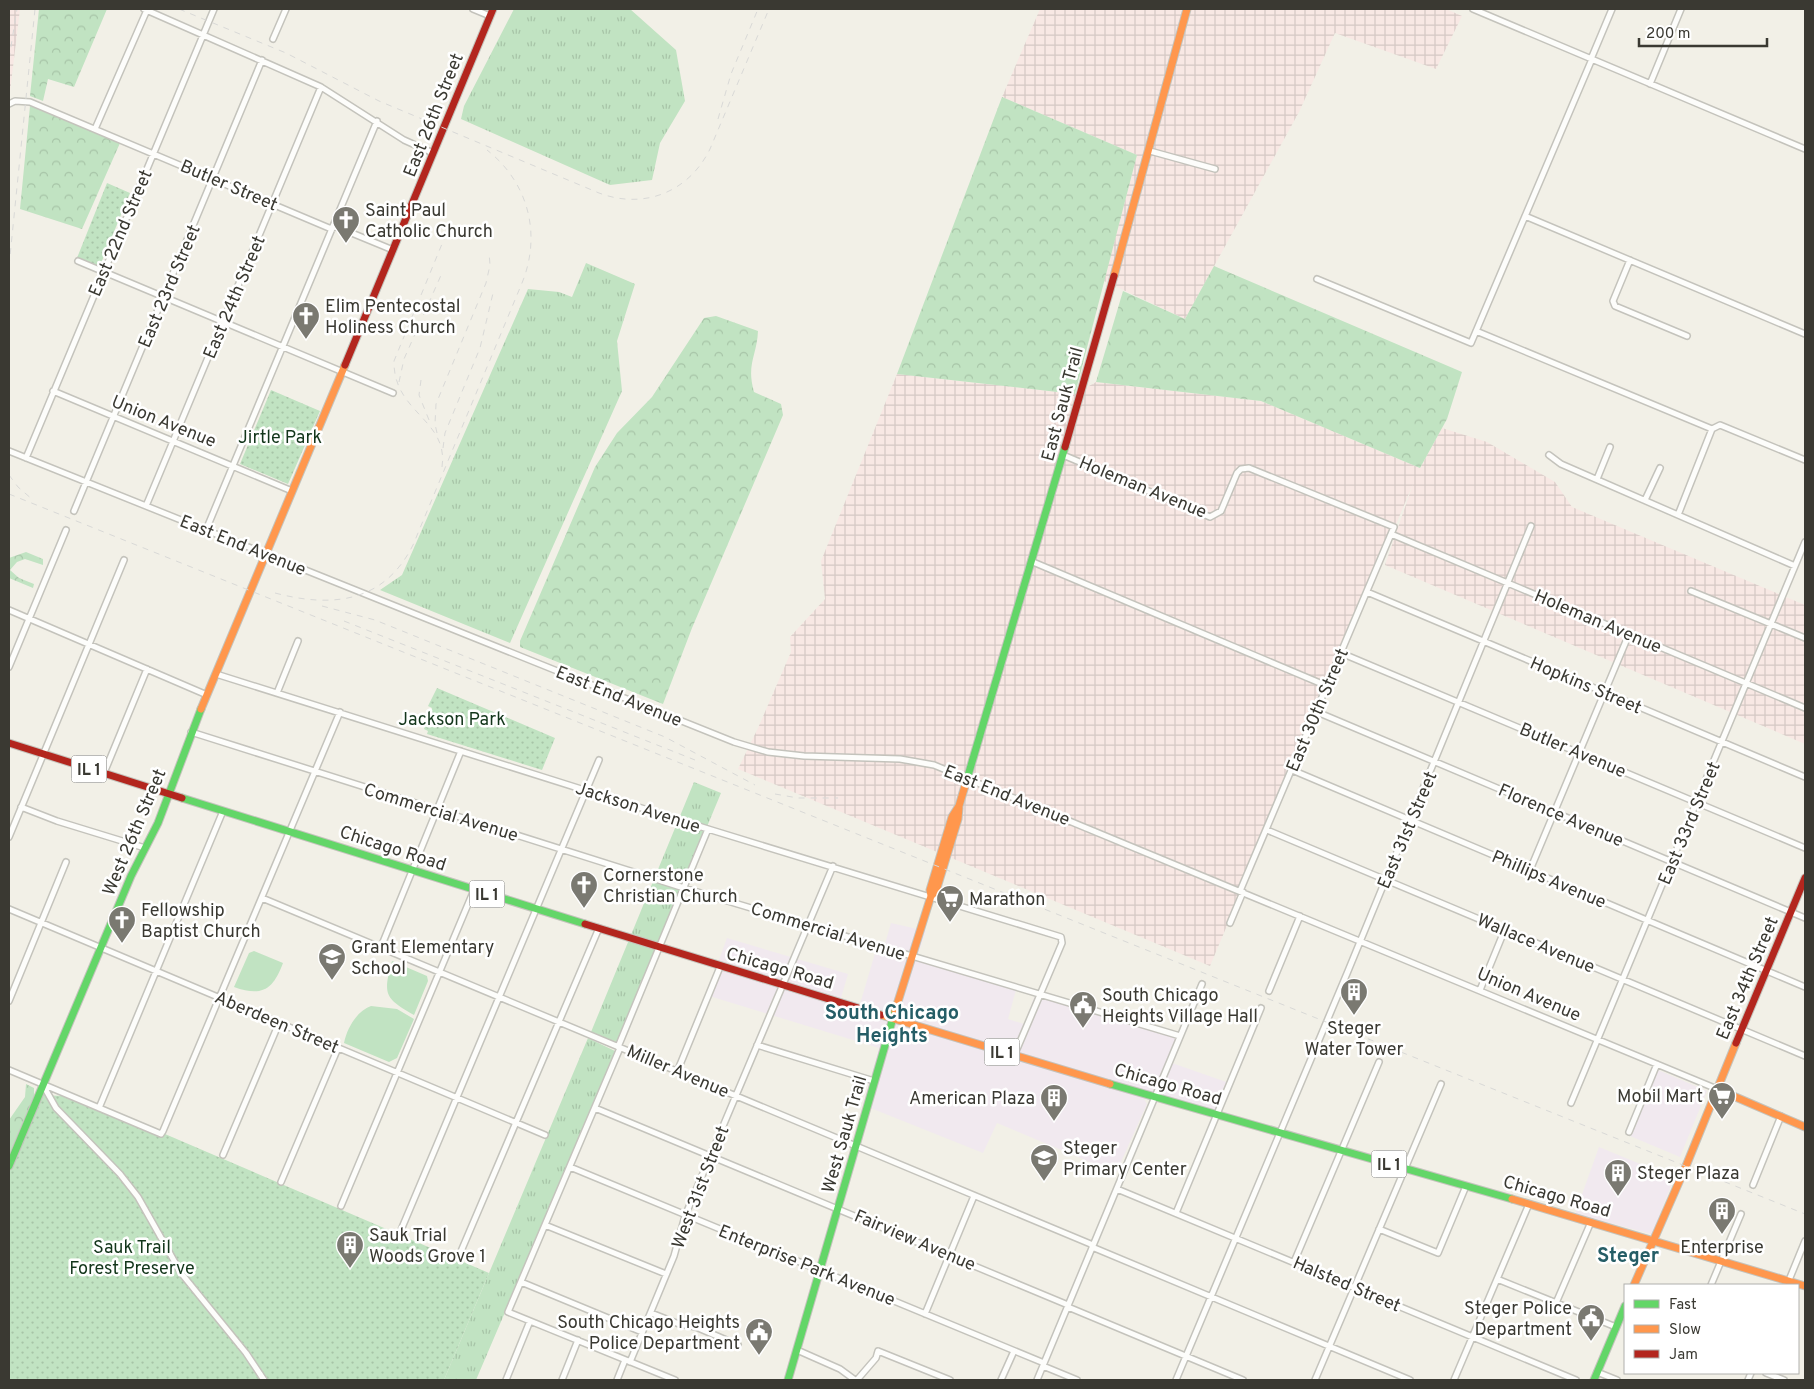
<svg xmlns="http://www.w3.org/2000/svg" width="1814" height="1389" font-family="Overpass,sans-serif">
  <defs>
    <pattern id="industrial-grid" width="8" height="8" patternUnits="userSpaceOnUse" patternTransform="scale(1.25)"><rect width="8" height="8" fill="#f8e8e4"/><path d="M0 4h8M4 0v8" fill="none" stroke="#d5c8c4"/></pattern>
    <pattern id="grass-tufts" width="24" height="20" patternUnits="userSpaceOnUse" patternTransform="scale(1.25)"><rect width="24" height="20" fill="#c1e3c2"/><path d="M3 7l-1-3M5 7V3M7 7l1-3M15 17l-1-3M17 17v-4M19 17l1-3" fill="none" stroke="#a7c4a7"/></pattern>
    <pattern id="forest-crowns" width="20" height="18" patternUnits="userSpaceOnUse" patternTransform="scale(1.25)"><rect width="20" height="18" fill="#c1e3c2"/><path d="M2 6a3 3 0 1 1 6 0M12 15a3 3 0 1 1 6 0" fill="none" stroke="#a7c4a7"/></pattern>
    <pattern id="park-dots" width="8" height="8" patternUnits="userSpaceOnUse" patternTransform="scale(1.25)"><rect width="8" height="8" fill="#c1e3c2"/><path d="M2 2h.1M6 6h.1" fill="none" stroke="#a7c4a7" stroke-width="1.8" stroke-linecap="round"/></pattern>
  </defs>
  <rect width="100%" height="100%" fill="#f2f0e7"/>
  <path fill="#f1e9ef" d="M891 923 926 931 918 955 1017 986 1008 1019 1024 1024 1036 992 1185 1034 1172 1063 1232 1084 1217 1119 1157 1101 1144 1099 1147 1104 1116 1173 997 1123 983 1153 863 1105 879 1048 706 995 727 938 848 974 841 998 860 1004 876 950 883 951Z
    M1658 1070 1707 1091 1680 1157 1630 1136Z
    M1599 1147 1674 1178 1652 1234 1575 1214Z"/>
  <path fill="url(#industrial-grid)" d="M9 9H20L9 100Z
    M1040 9H1446L1462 16 1436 69 1335 33 1299 112 1185 319 1104 281 1137 155 1002 97Z
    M897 374 1075 394 1096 382 1261 401 1420 468 1442 428 1487 442 1555 482 1572 507 1805 605V744L1385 565 1413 484 1210 966 738 769 758 728 791 652 790 637 825 599 821 561Z"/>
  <path fill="url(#grass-tufts)" d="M514 9H630L676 50 685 101 660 143 652 180 610 185 461 119 464 106Z
    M586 263 635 284 617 341 622 391 510 643 380 590 402 575 528 289 559 292 572 297Z
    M694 782 721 793 617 1043 591 1032Z
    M588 1038 615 1051V1055L476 1380H444Z"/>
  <path fill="url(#forest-crowns)" d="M39 9H107L74 87 48 79 43 101 30 96Z
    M1002 97 1137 155 1075 394 897 374Z
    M30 106 120 143 82 229 20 209Z
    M1214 266 1462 372 1447 419 1420 468 1261 401 1096 382 1123 291 1185 319Z
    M716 316 758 331C757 356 746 364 754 392L781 404 783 415 692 628 663 704 520 647V641L595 467 617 433 652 397 704 318Z
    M26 552 43 559V565L25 559 17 562 10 570 19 578 34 584 33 588 9 578V558Z
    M26 1084 34 1088V1096L9 1155V1120L25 1097Z"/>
  <path fill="url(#park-dots)" d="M107 183 130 193 99 268 77 258Z
    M271 390 320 411 288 484 240 464Z
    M437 688 555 738 542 770 427 734 428 731 424 729 432 708 428 706Z
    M42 1095 62 1096 157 1136 165 1134 489 1273 444 1380H9V1173Z"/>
  <path fill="#c1e3c2" d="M254 951 283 963C273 990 262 997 234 987L249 953Z
    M392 961 427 976 428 981 414 1015C384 998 383 994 392 961Z
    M371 1006 397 1009 414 1019 397 1058 389 1062 344 1043C347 1028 357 1011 371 1006Z"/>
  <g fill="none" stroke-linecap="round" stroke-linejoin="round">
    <defs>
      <path id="street" d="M144 9 321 87 404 140 433 153
        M473 9 490 16
        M1473 9 1805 149
        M273 39 286 9
        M1591 59 1612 9
        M1650 84 1681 9
        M9 104 15 101 30 102 329 228 337 227 393 250
        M95 129 147 10
        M1150 151 1215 169
        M1525 216 1805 334
        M1630 260 1613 301 1615 306 1687 336
        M78 261 393 393
        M1317 279 1471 343 1592 59
        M1476 331 1712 429 1720 425 1805 460
        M53 391 292 491
        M9 451 734 742 768 752 804 756 900 759 934 765 1717 1089
        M1063 455 1210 517 1221 511 1237 473 1241 469 1249 468 1394 527 1240 891
        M1549 455 1561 464 1795 566
        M26 458 214 9
        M1597 479 1610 447
        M1645 500 1660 468
        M146 506 321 87
        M74 511 262 60
        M1678 515 1712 429
        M206 530 377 121
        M1391 534 1805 708
        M1033 562 1327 686
        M1691 591 1805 638
        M1367 592 1805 777
        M9 610 207 695
        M1341 653 1805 848
        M9 667 66 530
        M216 674 708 829 1061 937 1062 943 1014 1056
        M277 693 298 641
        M1317 712 1805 918
        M191 732 684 888 1180 1036
        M1292 770 1805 987
        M104 773 147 669
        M21 807 57 821 145 848
        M1267 830 1805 1056
        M9 837 124 560
        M1530 870 1629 634
        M262 898 1093 1245
        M9 909 545 1135
        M1230 923 1243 892
        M381 947 461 751
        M1480 990 1505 929
        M1269 991 1300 916
        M9 1001 66 862
        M757 1045 874 1081
        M618 1047 708 829
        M620 1048 508 1312 675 1380
        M9 1070 161 1134 163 1131 340 712
        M677 1072 720 967
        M43 1085 56 1108 120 1174 138 1197 181 1273 246 1353 264 1380
        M1571 1103 1805 542
        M99 1108 223 811
        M595 1108 1068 1305
        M1629 1132 1657 1064
        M223 1155 279 1023
        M570 1167 1044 1363
        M281 1182 338 1048
        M1753 1185 1781 1116
        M1117 1189 1576 1380
        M341 1206 474 890
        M1176 1213 1261 1008
        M545 1225 666 1274
        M1379 1229 1438 1253 1466 1186
        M401 1230 599 760
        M1092 1247 1410 1380
        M459 1256 599 928
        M1294 1262 1379 1062
        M1497 1279 1616 1327
        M521 1282 642 1332
        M1711 1285 1741 1214
        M1787 1285 1805 1241
        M1556 1303 1591 1222
        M1068 1307 1243 1380
        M651 1313 679 1324 696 1327 738 1345
        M925 1314 974 1196
        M797 1350 840 1369 855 1380
        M630 1362 674 1256 685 1216 833 866
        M1043 1366 1077 1380
        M1597 1372 1617 1380
        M1766 1373 1784 1380
        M506 1380 530 1321
        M562 1380 578 1340
        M617 1380 625 1360
        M857 1380 876 1358 878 1351 950 1380
        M1001 1380 1014 1351
        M1037 1380 1202 984
        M1176 1380 1348 971 1531 526
        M1315 1380 1441 1084
        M1454 1380 1529 1204
        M1748 1380 1751 1373"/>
      <path id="fast" d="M967 779 1065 447
        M182 798 585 924
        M1110 1084 1512 1199
        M9 1166 131 876 158 823 201 709
        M788 1380 895 1011
        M1594 1380 1625 1306"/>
      <path id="slow" d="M1114 276 1187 9
        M201 709 345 365
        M931 896 936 891 958 819 959 808
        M895 1011 931 896 930 890 952 817 959 806 967 779
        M881 1015 1110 1084
        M1717 1089 1805 1127
        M1512 1199 1805 1286
        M1634 1285 1686 1166 1736 1043"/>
      <path id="jam" d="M345 365 493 9
        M1065 447 1114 276
        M9 743 182 798
        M585 924 881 1015
        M1736 1043 1805 878"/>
    </defs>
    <use href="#street" stroke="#c4c3bc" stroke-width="8"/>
    <use href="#fast" stroke="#c4c3bc" stroke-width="9"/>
    <use href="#slow" stroke="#c4c3bc" stroke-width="9"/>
    <use href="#jam" stroke="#c4c3bc" stroke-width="9"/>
    <use href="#street" stroke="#fdfdfb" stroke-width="5"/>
    <use href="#fast" stroke="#63d668" stroke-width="7"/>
    <use href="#slow" stroke="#ff974d" stroke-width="7"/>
    <use href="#jam" stroke="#b3261e" stroke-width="7"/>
    <path stroke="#d9d9d7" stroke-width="1" stroke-dasharray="6 6" stroke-linecap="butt" d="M179 9 286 53 379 101 599 193C644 210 689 192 710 149L769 9
      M9 59 17 9
      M718 119 731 74 758 9
      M9 266 35 9
      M421 380 419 395 429 420
      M399 382 404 359 442 273
      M437 433 435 424 436 404 486 283 490 265 489 252
      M443 448 445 433 480 348 494 289
      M442 467C449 419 393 413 394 361L451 222
      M9 475 18 487 33 500
      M9 494 1805 1214
      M275 593C332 608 384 603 413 545L522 283C542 234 528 182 487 150
      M322 606 375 620 665 737 755 785
      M344 621 695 760
      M775 794 798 798H838"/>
  </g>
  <defs>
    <symbol id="church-pin" viewBox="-11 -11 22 30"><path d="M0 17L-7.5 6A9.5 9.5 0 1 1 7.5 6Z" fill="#7a7971" stroke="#fff"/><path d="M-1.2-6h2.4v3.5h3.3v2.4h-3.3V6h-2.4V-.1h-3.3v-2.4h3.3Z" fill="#fff"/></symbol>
    <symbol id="supermarket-pin" viewBox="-11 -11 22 30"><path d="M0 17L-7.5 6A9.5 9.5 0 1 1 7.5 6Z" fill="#7a7971" stroke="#fff"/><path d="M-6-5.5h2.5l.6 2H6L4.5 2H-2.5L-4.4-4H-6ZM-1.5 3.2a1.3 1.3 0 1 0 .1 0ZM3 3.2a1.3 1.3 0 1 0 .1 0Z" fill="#fff"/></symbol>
    <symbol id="school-pin" viewBox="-11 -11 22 30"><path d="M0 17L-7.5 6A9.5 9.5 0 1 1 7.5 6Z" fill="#7a7971" stroke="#fff"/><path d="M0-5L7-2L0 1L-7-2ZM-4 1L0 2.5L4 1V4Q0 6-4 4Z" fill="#fff"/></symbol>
    <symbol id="building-pin" viewBox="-11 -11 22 30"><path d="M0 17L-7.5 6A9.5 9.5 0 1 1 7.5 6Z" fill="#7a7971" stroke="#fff"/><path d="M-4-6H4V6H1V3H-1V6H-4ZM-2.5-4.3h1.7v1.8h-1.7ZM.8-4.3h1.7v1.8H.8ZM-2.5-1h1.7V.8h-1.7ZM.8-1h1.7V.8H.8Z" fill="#fff"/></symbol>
    <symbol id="civic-pin" viewBox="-11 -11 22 30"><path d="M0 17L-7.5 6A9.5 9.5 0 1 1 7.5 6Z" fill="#7a7971" stroke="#fff"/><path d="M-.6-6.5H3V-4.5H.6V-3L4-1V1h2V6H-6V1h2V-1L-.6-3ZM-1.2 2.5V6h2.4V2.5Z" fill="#fff"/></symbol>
  </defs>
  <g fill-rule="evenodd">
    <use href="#church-pin" x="330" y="204" width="32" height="43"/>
    <use href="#church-pin" x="290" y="300" width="32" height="43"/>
    <use href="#church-pin" x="568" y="869" width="32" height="43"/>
    <use href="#supermarket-pin" x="934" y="883" width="32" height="43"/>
    <use href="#church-pin" x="106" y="904" width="32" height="43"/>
    <use href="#school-pin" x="316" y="941" width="32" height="43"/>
    <use href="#building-pin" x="1338" y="976" width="32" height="43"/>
    <use href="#civic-pin" x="1067" y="989" width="32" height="43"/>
    <use href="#supermarket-pin" x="1706" y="1080" width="32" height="43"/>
    <use href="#building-pin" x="1038" y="1082" width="32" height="43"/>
    <use href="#school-pin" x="1028" y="1142" width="32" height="43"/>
    <use href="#building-pin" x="1602" y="1157" width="32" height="43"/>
    <use href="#building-pin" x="1706" y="1195" width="32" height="43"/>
    <use href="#building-pin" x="334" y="1229" width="32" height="43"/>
    <use href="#civic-pin" x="1575" y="1302" width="32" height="43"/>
    <use href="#civic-pin" x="743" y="1316" width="32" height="43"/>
  </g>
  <g text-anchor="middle" stroke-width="5" stroke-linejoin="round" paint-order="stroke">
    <g fill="#fff" stroke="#757470" stroke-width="1">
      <rect x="71.5" y="755.5" width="35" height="27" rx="4"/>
      <rect x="469.5" y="880.5" width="35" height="27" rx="4"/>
      <rect x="984.5" y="1038.5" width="35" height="27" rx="4"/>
      <rect x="1371.5" y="1150.5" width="35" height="27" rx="4"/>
    </g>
    <g font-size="16" font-weight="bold" fill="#3a3932">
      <text x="89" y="775">IL 1</text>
      <text x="487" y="900">IL 1</text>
      <text x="1002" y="1058">IL 1</text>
      <text x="1389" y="1170">IL 1</text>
    </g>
    <g font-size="18" fill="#3a3932" stroke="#fff">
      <text transform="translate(433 115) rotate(-68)" y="6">East 26th Street</text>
      <text transform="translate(229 185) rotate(23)" y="6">Butler Street</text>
      <text transform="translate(120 233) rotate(-67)" y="6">East 22nd Street</text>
      <text transform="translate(169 286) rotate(-67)" y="6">East 23rd Street</text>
      <text transform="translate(234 297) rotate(-67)" y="6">East 24th Street</text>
      <text transform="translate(1062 404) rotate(-75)" y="6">East Sauk Trail</text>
      <text transform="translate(164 421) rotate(22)" y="6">Union Avenue</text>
      <text transform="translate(1143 487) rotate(22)" y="6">Holeman Avenue</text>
      <text transform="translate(243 545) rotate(22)" y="6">East End Avenue</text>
      <text transform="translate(1598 621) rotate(23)" y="6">Holeman Avenue</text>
      <text transform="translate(1586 685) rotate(23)" y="6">Hopkins Street</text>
      <text transform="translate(619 696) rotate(22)" y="6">East End Avenue</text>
      <text transform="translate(1317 710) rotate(-67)" y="6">East 30th Street</text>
      <text transform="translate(1573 750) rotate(23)" y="6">Butler Avenue</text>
      <text transform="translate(1007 795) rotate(22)" y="6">East End Avenue</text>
      <text transform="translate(638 807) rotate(18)" y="6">Jackson Avenue</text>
      <text transform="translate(441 812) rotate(17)" y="6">Commercial Avenue</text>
      <text transform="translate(1561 815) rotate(23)" y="6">Florence Avenue</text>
      <text transform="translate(1689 823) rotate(-67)" y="6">East 33rd Street</text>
      <text transform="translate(1407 830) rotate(-67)" y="6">East 31st Street</text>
      <text transform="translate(134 832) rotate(-67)" y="6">West 26th Street</text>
      <text transform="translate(393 848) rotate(18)" y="6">Chicago Road</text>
      <text transform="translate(1549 879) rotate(23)" y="6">Phillips Avenue</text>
      <text transform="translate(828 931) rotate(17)" y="6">Commercial Avenue</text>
      <text transform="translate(1536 943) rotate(23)" y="6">Wallace Avenue</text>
      <text transform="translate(780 968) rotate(16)" y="6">Chicago Road</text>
      <text transform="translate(1747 978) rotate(-67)" y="6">East 34th Street</text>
      <text transform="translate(1529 994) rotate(23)" y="6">Union Avenue</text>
      <text transform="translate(277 1022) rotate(23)" y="6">Aberdeen Street</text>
      <text transform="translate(678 1071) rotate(23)" y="6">Miller Avenue</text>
      <text transform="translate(1168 1084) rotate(16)" y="6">Chicago Road</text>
      <text transform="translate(844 1134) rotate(-74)" y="6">West Sauk Trail</text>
      <text transform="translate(700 1187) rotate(-69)" y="6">West 31st Street</text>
      <text transform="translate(1557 1196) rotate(16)" y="6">Chicago Road</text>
      <text transform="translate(915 1240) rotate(23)" y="6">Fairview Avenue</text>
      <text transform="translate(807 1265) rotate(22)" y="6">Enterprise Park Avenue</text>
      <text transform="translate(1347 1284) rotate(23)" y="6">Halsted Street</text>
    </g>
    <g font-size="18" fill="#3a3932" stroke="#fff" text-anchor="start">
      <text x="365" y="216">Saint Paul<tspan x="365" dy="21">Catholic Church</tspan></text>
      <text x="325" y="312">Elim Pentecostal<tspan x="325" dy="21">Holiness Church</tspan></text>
      <text x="603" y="881">Cornerstone<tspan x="603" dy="21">Christian Church</tspan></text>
      <text x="969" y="905">Marathon</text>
      <text x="141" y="916">Fellowship<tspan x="141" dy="21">Baptist Church</tspan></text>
      <text x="351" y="953">Grant Elementary<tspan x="351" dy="21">School</tspan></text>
      <text x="1102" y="1001">South Chicago<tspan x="1102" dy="21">Heights Village Hall</tspan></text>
      <text x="1354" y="1034" text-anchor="middle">Steger<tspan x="1354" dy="21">Water Tower</tspan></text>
      <text x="1703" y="1102" text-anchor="end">Mobil Mart</text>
      <text x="1035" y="1104" text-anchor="end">American Plaza</text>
      <text x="1063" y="1154">Steger<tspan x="1063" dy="21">Primary Center</tspan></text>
      <text x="1637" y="1179">Steger Plaza</text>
      <text x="369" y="1241">Sauk Trial<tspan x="369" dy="21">Woods Grove 1</tspan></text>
      <text x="1722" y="1253" text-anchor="middle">Enterprise</text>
      <text x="1572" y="1314" text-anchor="end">Steger Police<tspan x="1572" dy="21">Department</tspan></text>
      <text x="740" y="1328" text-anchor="end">South Chicago Heights<tspan x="740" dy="21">Police Department</tspan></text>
    </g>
    <g font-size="18" fill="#13361b" stroke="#fff">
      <text x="280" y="443">Jirtle Park</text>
      <text x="452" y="725">Jackson Park</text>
      <text x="132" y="1253">Sauk Trail<tspan x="132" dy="21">Forest Preserve</tspan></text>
    </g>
    <g font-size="20" font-weight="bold" fill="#255d66" stroke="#fff">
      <text x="892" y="1019">South Chicago<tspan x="892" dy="23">Heights</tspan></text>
      <text x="1628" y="1262">Steger</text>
    </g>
  </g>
  <rect width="1814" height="1389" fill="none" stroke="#3a3932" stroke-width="20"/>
  <rect x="1624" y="1284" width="175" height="90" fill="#ffffff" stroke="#b0b0ad"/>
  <rect x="1634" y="1300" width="25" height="8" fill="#63d668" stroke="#b0b0ad"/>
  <text x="1669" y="1309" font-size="15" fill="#3a3932">Fast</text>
  <rect x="1634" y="1325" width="25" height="8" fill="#ff974d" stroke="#b0b0ad"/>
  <text x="1669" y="1334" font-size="15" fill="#3a3932">Slow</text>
  <rect x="1634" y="1350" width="25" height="8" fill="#b3261e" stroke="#b0b0ad"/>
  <text x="1669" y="1359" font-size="15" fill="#3a3932">Jam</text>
  <path d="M1639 38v8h128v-8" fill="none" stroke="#3a3932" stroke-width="2.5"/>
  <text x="1646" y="38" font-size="15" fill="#3a3932" stroke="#ffffff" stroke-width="4" paint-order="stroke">200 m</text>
</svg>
